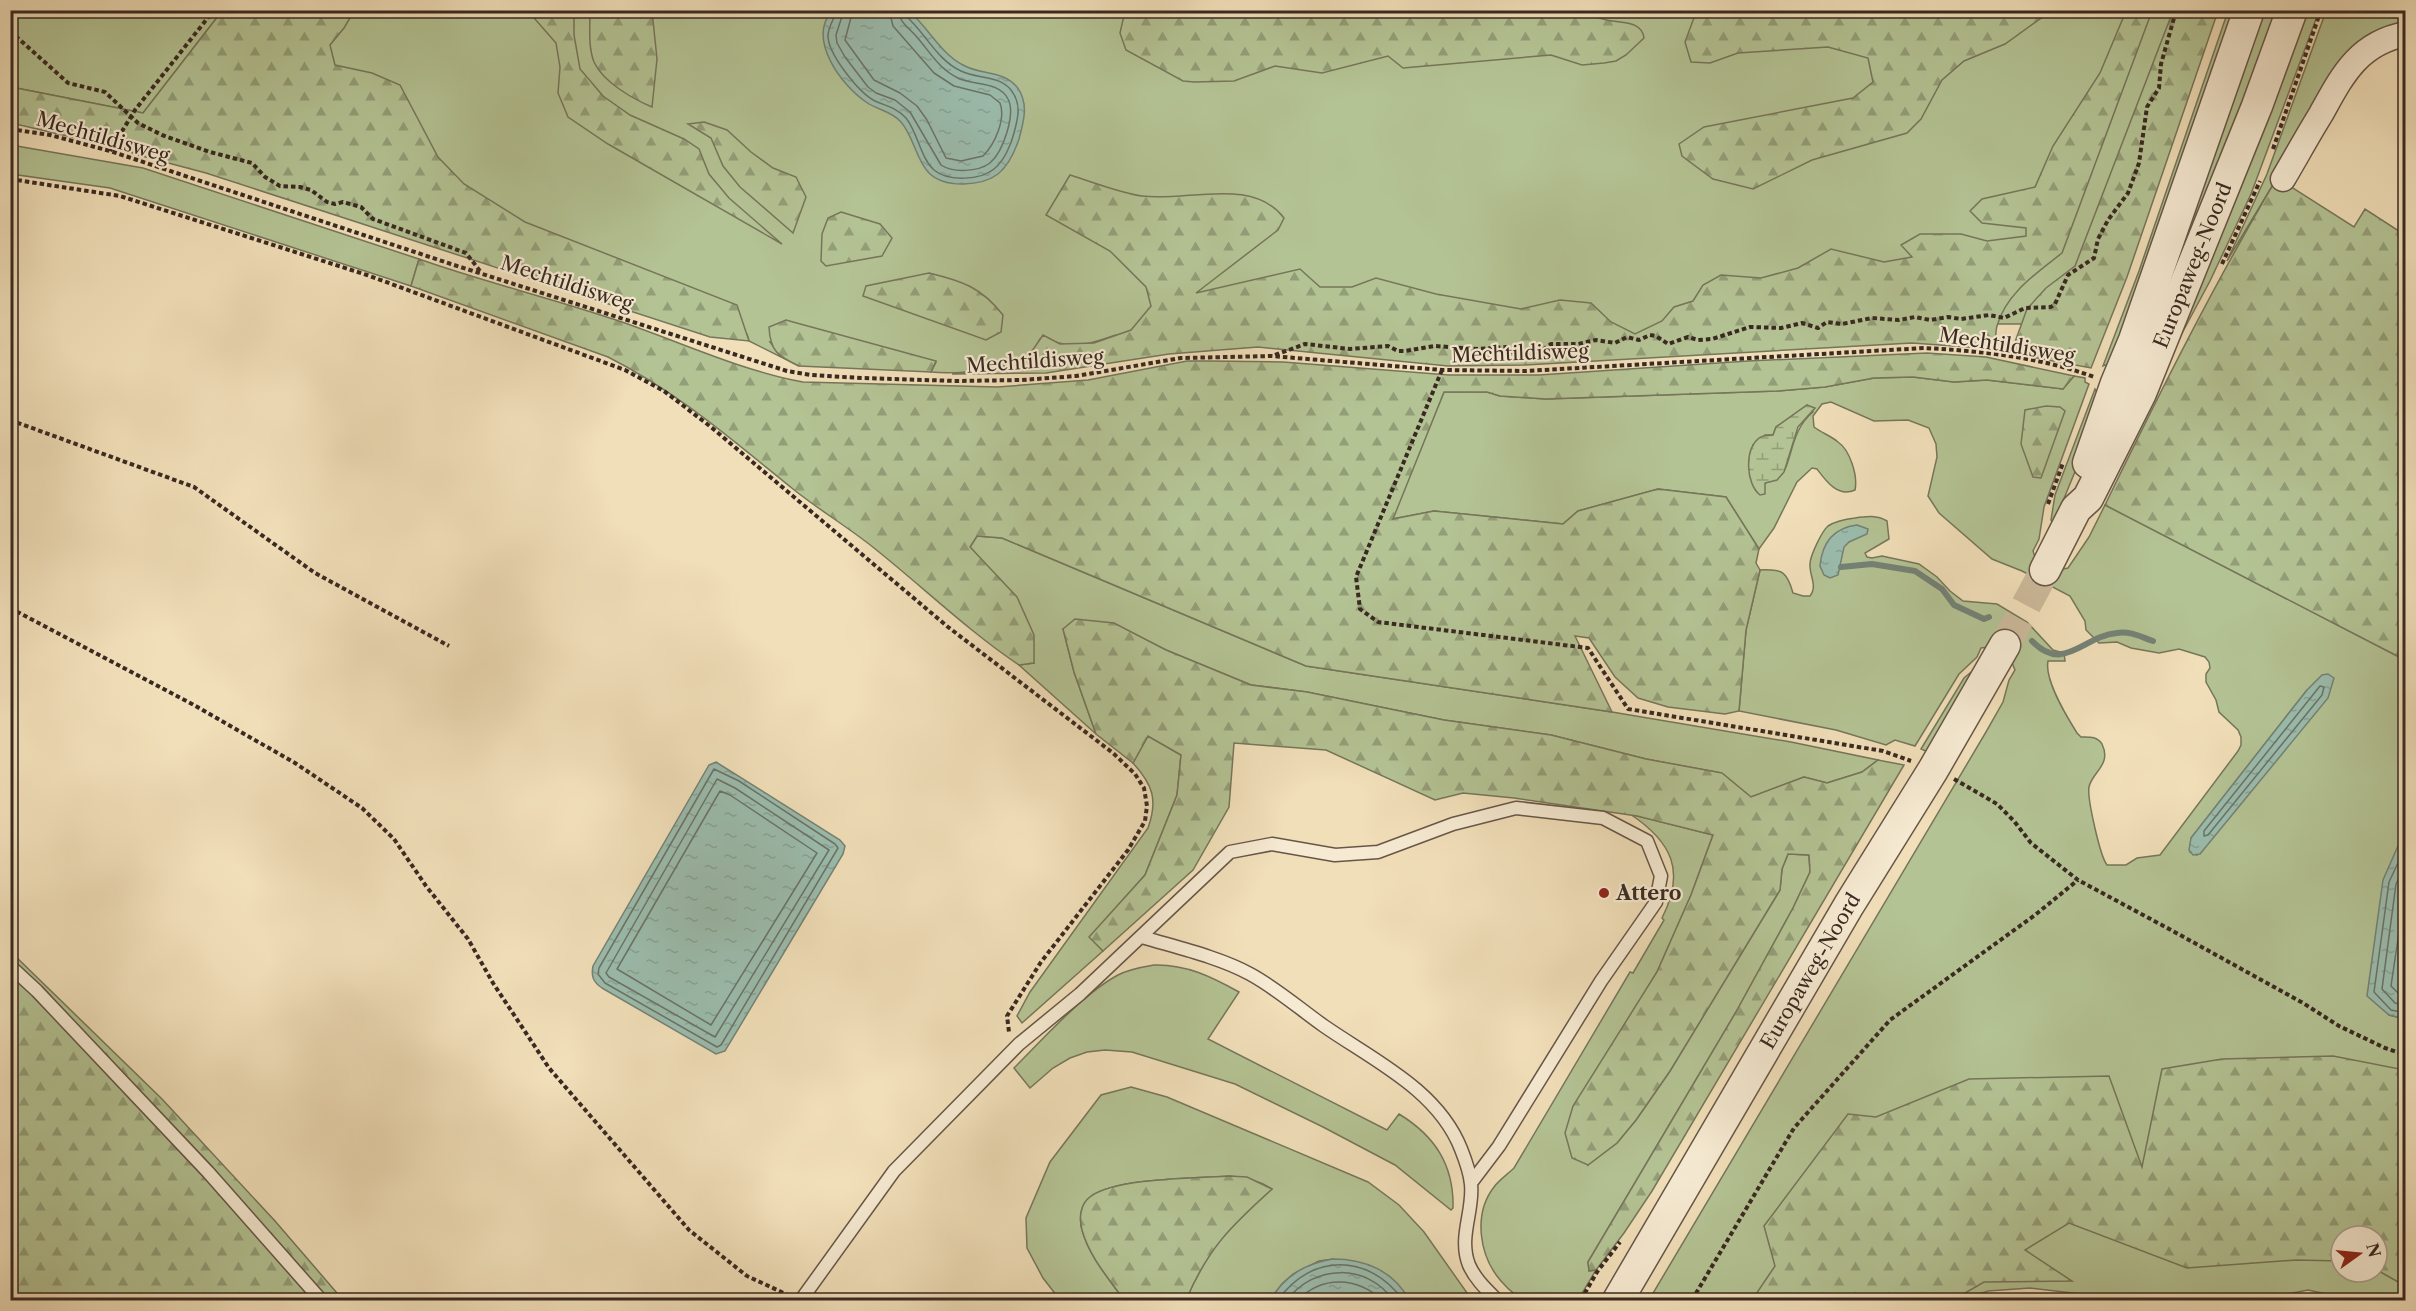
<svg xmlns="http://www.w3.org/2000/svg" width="2416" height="1311" font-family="'Libre Caslon Text',serif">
  <defs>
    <pattern id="forest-firs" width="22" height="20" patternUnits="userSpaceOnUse" patternTransform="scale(1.5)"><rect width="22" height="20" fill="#b4c394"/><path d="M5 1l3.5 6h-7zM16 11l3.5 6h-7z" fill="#939e78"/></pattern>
    <pattern id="wetland-marsh" width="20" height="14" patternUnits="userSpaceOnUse" patternTransform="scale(1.5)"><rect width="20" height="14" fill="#b4c394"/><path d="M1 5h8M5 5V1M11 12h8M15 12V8" fill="none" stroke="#939e78"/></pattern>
    <pattern id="water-ripples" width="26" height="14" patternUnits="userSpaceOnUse" patternTransform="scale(1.5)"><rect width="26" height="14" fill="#9bbdae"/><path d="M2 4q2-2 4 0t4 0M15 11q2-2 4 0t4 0" fill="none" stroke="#86a295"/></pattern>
  </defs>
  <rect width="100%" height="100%" fill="#f1dfb9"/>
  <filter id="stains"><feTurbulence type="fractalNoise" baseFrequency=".00333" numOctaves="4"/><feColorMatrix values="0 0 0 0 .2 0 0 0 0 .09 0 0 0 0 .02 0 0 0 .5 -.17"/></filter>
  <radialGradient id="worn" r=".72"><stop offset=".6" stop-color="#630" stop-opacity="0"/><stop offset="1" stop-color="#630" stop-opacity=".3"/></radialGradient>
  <path fill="#b4c394" stroke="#76765b" stroke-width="1.5" fill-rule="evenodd" d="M10 11H222L143 113 11 87Z
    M281 11H2209L2100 324H1902L1371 354 1116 335C1099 341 1077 349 1059 343 1051 341 1049 339 1040 339 1037 344 1034 351 1030 356 1015 371 952 374 931 372L936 362 770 342 780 356 799 366 749 341 747 334 194 143Z
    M2228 11H2241L2119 360 2103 366 2139 271Z
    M2259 11H2287L2131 371Z
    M2301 11H2319L2251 194 2210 281 2173 350Z
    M2326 11H2405V26L2392 29 2277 178 2227 261 2267 174Z
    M11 145 143 168 419 259 411 286 110 188 11 174Z
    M2074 376 2085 378V382L2089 384 2044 507 2039 539 2033 551 2036 560 2054 571 2068 568 2089 537 2105 505 2405 660V830L2399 846 2389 1015 2405 1019V1300H2353L2308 1290 2256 1300H2132L2030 1288 1988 1291 1962 1300H1649L1986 732 2003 702 2009 680 2015 670 2010 658 1989 647 1981 648 1977 657 1959 674 1915 746 1895 740 1886 745 1836 730 1739 711 1746 630 1760 570C1782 569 1787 571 1793 593L1803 596H1810C1818 586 1809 575 1810 564 1810 556 1822 531 1828 526 1836 521 1846 519 1855 518 1867 516 1877 515 1887 521L1889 539 1865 553 1867 557 1872 558 1882 556 1919 564 1937 577 1950 591 1963 601 1997 604 2027 622 2053 650 2064 653 2065 661H2048C2044 680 2067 717 2077 733L2081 737C2089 737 2097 736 2102 744 2112 765 2092 772 2089 787 2087 798 2100 856 2107 865H2126L2137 858 2160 855 2238 751 2241 745V737L2238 730 2219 712 2216 700 2206 682V674L2210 668 2209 662 2205 657 2179 649 2159 653 2131 648 2117 642 2099 643 2086 630 2085 621 2070 596 2022 571 1992 559 1939 513 1928 496 1937 457 1936 444 1929 428 1908 420 1874 421 1831 402 1822 404 1813 416 1814 427C1822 433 1831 436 1838 442 1850 450 1858 476 1855 490 1838 498 1826 481 1817 469L1812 468 1797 482 1774 528 1759 549 1726 497 1658 489 1578 511 1563 524 1434 511 1392 519 1444 392H1487L1500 396 1546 399 1777 391 1825 387 1874 378 1913 377 1954 382 1987 380 2063 389ZM1807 405 1813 412C1788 432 1793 468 1778 478 1775 481 1769 481 1765 483L1749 469 1753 445 1765 435H1773L1776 427ZM2307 690 2197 855 2190 852 2191 838ZM2341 1236H2377V1272H2341Z
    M2095 389 2103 403 2054 523 2051 520 2055 495Z
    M977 536 1002 538 1306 666 1612 712 1791 742 1878 760 1862 772 1827 783 1804 777 1751 797 1721 773 1646 759 1551 735 1444 720 1307 692 1251 685 1166 650 1114 624 1063 629 1074 672 1096 734 1019 665 1034 663 978 556 970 547Z
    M1981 664 1928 752 1921 749 1964 678Z
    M1148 736 1181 755 1177 795 1145 875 1090 937 1103 951 1022 1023 1017 1016 1030 992 1148 828C1158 800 1153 785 1133 763Z
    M1630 814 1713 835 1691 895 1657 972 1620 1032 1588 1165 1617 1143 1636 1120 1670 1071 1780 890 1782 869 1788 854 1809 855 1810 872 1793 908 1736 1012 1588 1262 1589 1271 1596 1270 1578 1300C1563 1300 1540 1304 1527 1300 1517 1298 1507 1288 1501 1281 1479 1256 1473 1214 1494 1187 1499 1180 1508 1174 1514 1168L1630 972 1633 973 1664 920 1662 918C1686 871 1672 842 1630 814Z
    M1154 965C1186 964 1212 977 1239 992L1208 1039 1387 1130 1399 1114C1435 1136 1454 1165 1453 1208L1451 1210 1395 1165 1323 1127 1235 1084 1132 1052 1105 1050 1087 1052 1070 1058 1053 1068 1030 1088 1014 1068C1042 1040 1084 993 1118 975 1129 969 1142 967 1154 965Z
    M1131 1087 1167 1097 1368 1182 1399 1205 1424 1232 1472 1300H1409L1408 1297 1333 1259 1319 1261 1293 1274 1282 1284 1271 1300H1186C1208 1248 1231 1226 1272 1189 1259 1180 1246 1177 1229 1176 1197 1178 1114 1178 1090 1197 1080 1204 1079 1219 1082 1230 1089 1256 1109 1279 1124 1300H1060L1043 1278 1027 1248 1026 1218 1050 1162 1101 1095Z"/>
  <path fill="url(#forest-firs)" stroke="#76765b" stroke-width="1.5" d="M1561 10 1573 17C1592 12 1596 19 1612 21 1625 23 1642 22 1644 38L1626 55 1616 61 1604 63 1582 65 1551 55 1403 68 1388 56 1322 73 1275 66 1234 81 1194 82 1183 81 1126 50 1120 33 1125 11Z
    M1708 10H2051V11L2005 44 1964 61 1942 80 1921 119 1907 133 1812 160 1753 189 1713 179 1682 156 1679 144 1704 127 1853 98 1873 82 1868 58 1828 47 1738 53 1710 63 1691 62 1685 42 1695 15Z
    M222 11H354L344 28 330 45 335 65 372 73 400 85 438 157 464 184 525 222 737 305 749 341 710 337 206 173 138 155 123 149 11 123V87L143 113Z
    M528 11H574V35L580 69 603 96 630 115 684 139 699 149 709 174 729 198 782 244 608 144 568 117 558 93 560 67 556 43Z
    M590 11H652L657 59 652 107C633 99 603 82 594 62 588 47 590 26 590 11Z
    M2126 11H2152L2062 253C2037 273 2006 293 1997 326 1995 333 1996 342 1995 349L1912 343 1525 365 1448 366 1258 347 1169 354 1046 373 952 374 998 368 1028 357 1043 335 1060 344 1094 343 1131 330 1151 306 1146 287 1110 251 1046 215 1070 175C1093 182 1120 193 1142 196 1187 202 1252 176 1284 218L1278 230 1196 293 1300 269 1320 287H1352L1376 278 1436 294 1521 309 1560 300 1591 303 1611 322 1635 334 1662 321 1674 307 1693 301 1703 285 1721 275 1761 278 1798 268 1831 249 1884 262 1912 257 1901 245 1920 234H1961L1987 241 2026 236V228L1982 223 1970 211 1982 199 2035 187 2053 146 2100 73Z
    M2173 11H2218L2127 277 2091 368 2011 353 2027 309 2046 288 2075 266Z
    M704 122 727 130 751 152 773 168 796 177 806 197 793 233 740 187 723 166 711 138 688 124Z
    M2277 178 2354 227 2365 209 2405 235V660L2105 505C2159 394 2214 284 2277 178Z
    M841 212 880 224 892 238 882 256 826 266 821 261 822 234 828 218Z
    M419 259C484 282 551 298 616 320 676 340 741 371 803 382L997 387 1088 380 1187 361H1209L1283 362 1449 375H1539L1748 361 1927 353 1986 357 2074 376 2063 389 1987 380 1954 382 1913 377 1874 378 1825 387 1777 391 1546 399 1500 396 1487 392H1444L1393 519 1434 511 1563 524 1578 511 1658 489 1726 497 1759 549 1756 563 1760 570 1746 630 1739 711 1725 714 1668 707 1638 698 1615 677 1589 638 1575 636 1612 712 1306 666 1002 538 977 536 970 547 1017 597 1034 635V663L1019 665C967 630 923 587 874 548 848 527 819 510 793 489 732 440 679 393 608 357L411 286Z
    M929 273C962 281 981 287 1003 315L1001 332 986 340 863 296 866 286Z
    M786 320 793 322 936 361 931 372 799 366C778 356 770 351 769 327Z
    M2046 406 2060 407 2065 411 2041 478 2033 477 2021 444 2025 410Z
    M1075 619 1114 623 1166 650 1251 685 1307 692 1444 720 1551 735 1646 759 1722 773 1751 797 1804 777 1827 783 1862 772 1878 760 1904 765 1652 1191 1624 1233 1596 1270 1589 1271 1588 1262 1736 1012 1793 908 1810 872 1809 855 1788 854 1782 869 1780 890 1670 1071 1636 1120 1617 1143 1588 1165 1572 1158 1565 1133 1573 1106 1657 972 1691 895 1713 835 1637 816 1514 798 1463 793 1435 800 1326 750 1234 743 1229 807 1193 870 1103 951 1089 937 1145 875 1177 795 1181 755 1148 736 1133 763 1096 734 1074 672 1063 629Z
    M10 951 162 1099 275 1221 343 1300H11Z
    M2333 1056 2405 1070 2406 1261 2400 1283 2377 1270V1236H2341V1261L2296 1260 2187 1268 2069 1223 2025 1250 2072 1281 1984 1282 1953 1300H1752L1775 1266 1764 1226 1848 1114 1876 1117 1969 1079 2109 1076 2142 1167 2162 1069 2222 1059Z
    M1229 1176 1247 1177 1272 1189C1231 1226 1208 1248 1186 1300H1124C1109 1279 1089 1256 1082 1230 1079 1219 1080 1204 1090 1197 1114 1178 1197 1178 1229 1176Z"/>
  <path fill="url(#wetland-marsh)" stroke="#76765b" stroke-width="1.5" d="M1807 405 1815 408 1798 427 1784 472 1777 480 1765 483V494L1760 495C1746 484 1744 450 1759 438 1763 435 1768 436 1773 435L1776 427Z"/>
  <path fill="url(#water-ripples)" stroke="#748276" stroke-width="1.5" d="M832 11H909C928 27 940 53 963 65 980 75 1003 70 1017 87 1029 103 1024 121 1019 139 1015 151 1008 166 998 174 982 186 945 189 929 173 916 160 914 137 901 122 892 111 877 110 866 102 841 85 807 39 832 11Z
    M1561 11H1606L1597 16 1586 14 1573 17Z
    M1857 525 1868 529 1867 534 1849 542 1844 547 1838 575 1830 578 1824 575 1820 566C1822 543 1833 528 1857 525Z
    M2328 674 2334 678 2328 698 2200 854 2193 855 2189 850 2191 838 2307 690 2322 675Z
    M716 762 840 840 845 846 843 854 725 1051 716 1054 602 988C593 982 591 976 593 966L709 765Z
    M2405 830V1019L2389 1015 2367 996 2383 880Z
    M1333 1259C1365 1259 1394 1271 1409 1300H1271C1283 1276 1307 1263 1333 1259Z"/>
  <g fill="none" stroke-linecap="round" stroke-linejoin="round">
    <path stroke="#6a7368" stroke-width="1.5" d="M836 10C835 19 828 26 828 36 828 54 859 93 875 101 886 106 897 108 906 118 918 133 920 157 934 170 948 182 981 180 994 169 1004 161 1011 145 1014 133 1018 118 1022 104 1011 90 999 75 977 79 961 71 937 60 926 34 907 17L906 10
      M844 10 836 35 837 43 845 57 868 87 876 93 895 100 910 112 941 165C953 173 978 172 990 163 1003 152 1016 114 1008 99 999 81 974 86 958 78 939 69 930 52 916 36 909 28 899 22 898 10
      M853 10 845 40 874 80 900 93 917 106 927 120 946 158 961 161 983 156C995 144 1006 119 1000 103L990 95 954 86 934 73 893 26 889 10
      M2320 686 2324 687 2322 695 2208 835 2204 836V831Z
      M714 769 739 781 835 844 838 848 721 1045 717 1047 605 983 598 974 599 968Z
      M717 779 735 788 829 850 715 1037 609 977 606 973Z
      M720 791 730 795 817 853 711 1025 617 969Z
      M2406 846 2389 882 2374 992 2391 1010 2406 1013
      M2406 864 2396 884 2382 989 2395 1003 2406 1006
      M2406 885 2391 986 2399 994 2406 996
      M1278 1300C1311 1253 1369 1253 1403 1300
      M1287 1300C1314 1264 1367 1263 1393 1300
      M1298 1300C1323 1275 1357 1277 1382 1300"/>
    <path stroke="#748276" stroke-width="6" d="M1841 567 1872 564 1915 571 1942 589 1954 605 1984 619 1989 617
      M2032 641C2064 674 2083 636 2117 633 2131 631 2141 637 2153 641"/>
    <path stroke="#ccbb9b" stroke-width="30" stroke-dasharray="30 15" stroke-linecap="butt" d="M2005 645 2045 570"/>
    <defs>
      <path id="service" d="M1142 937C1175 947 1219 957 1250 974 1276 988 1300 1009 1324 1026 1373 1060 1438 1090 1461 1149 1465 1159 1470 1173 1471 1184 1474 1211 1458 1237 1469 1265 1475 1279 1487 1290 1497 1300
        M10 966 37 991 208 1172 321 1300
        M801 1300 894 1171 1019 1044 1080 994 1230 852 1272 844 1335 855 1378 852 1453 824 1516 808 1603 818 1647 841 1661 876 1656 902 1601 981 1499 1146 1471 1183"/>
      <path id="minor" d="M2283 179C2296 157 2308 135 2321 114 2342 76 2358 43 2406 34"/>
      <g id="tertiary">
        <path d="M2088 463 2116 383 2134 340 2249 10"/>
        <path id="s1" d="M2045 570 2076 509 2088 498 2141 393 2257 106 2292 10"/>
        <path id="s2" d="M1618 1300 1849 905 1933 770 2005 645"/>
      </g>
    </defs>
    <use href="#service" stroke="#675648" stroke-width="15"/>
    <use href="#minor" stroke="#675648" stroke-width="27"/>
    <use href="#tertiary" stroke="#675648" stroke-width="33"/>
    <path stroke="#392922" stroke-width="4" stroke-dasharray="4.5 3" stroke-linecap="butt" d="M10 31 68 83 105 92 138 123 162 135 210 152 252 163 265 177 280 186 300 187 311 190 327 202 335 204 343 202 361 207 373 219 466 253 480 271
      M10 129 50 135 110 151 451 264 787 371 811 375 861 378 957 381 1022 380 1076 376 1181 358 1271 356 1442 370 1526 371 1924 348C1981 351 2040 357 2094 377
      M2273 149 2321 10
      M110 151 135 110 214 10
      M10 179 120 196 367 275 625 370 664 391 711 427 948 627 1113 753 1135 774 1144 788 1147 806 1145 821 1128 850 1041 962 1007 1016 1009 1032
      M2222 264 2260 181
      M1275 355 1305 344 1350 349 1388 346 1398 351H1405L1435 346 1478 349 1506 347 1517 355 1531 358 1551 344H1578L1596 340 1615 343 1627 337 1639 340 1650 335 1656 336 1668 344 1688 337 1698 340 1712 339 1750 327 1781 328 1802 323 1818 328 1827 322 1842 324 1872 318 1899 320 1915 317 1930 320 1948 317 1961 319 1989 315 2004 318 2025 308 2051 307 2055 304 2068 275 2094 258 2098 239 2108 220 2128 193 2139 163 2147 107 2159 88 2161 64 2174 18 2171 10
      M1442 370 1356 577 1360 609 1378 622 1588 648 1628 709 1883 751 1911 761
      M10 420 194 487 315 573 449 646
      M2048 504 2063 463
      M10 608 192 704 295 763 362 808 394 839 426 886 468 939 493 983 549 1068 689 1230 747 1276 788 1295
      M1954 779 1997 804 2014 821 2031 843 2078 880 2171 930 2303 1003 2339 1026 2385 1048 2406 1055
      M1581 1300 1597 1272 1620 1242
      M1692 1300 1794 1128 1890 1020 2035 915 2078 880"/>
    <use href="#service" stroke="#f6ead2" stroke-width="12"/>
    <use href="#minor" stroke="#f6ead2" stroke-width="24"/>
    <use href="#tertiary" stroke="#f6ead2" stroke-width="30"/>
  </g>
  <circle fill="#8f2418" stroke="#f6ead2" stroke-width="2" cx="1604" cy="893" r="6"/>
  <g text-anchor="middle" stroke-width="4.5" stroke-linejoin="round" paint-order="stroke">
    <g font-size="20" fill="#392922" stroke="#f6ead2">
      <text transform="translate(103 137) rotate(16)" y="7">Mechtildisweg</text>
      <text dy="7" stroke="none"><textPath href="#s1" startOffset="340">Europaweg-Noord</textPath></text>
      <text transform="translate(567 283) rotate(18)" y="7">Mechtildisweg</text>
      <text transform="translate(2007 345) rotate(9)" y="7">Mechtildisweg</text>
      <text transform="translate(1520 353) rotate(-2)" y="7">Mechtildisweg</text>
      <text transform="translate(1035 361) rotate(-4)" y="7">Mechtildisweg</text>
      <text dy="7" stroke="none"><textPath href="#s2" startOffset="381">Europaweg-Noord</textPath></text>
    </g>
    <g font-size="20" font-weight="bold" fill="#392922" stroke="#f6ead2" text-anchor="start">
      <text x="1616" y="900">Attero</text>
    </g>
  </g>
  <rect width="2416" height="1311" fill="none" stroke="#f1dfb9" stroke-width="36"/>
  <rect x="12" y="12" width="2392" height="1287" fill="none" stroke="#392922" stroke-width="3"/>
  <rect x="18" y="18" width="2380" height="1275" fill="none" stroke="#392922" stroke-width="1.5"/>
  <g transform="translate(2359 1254) rotate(75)"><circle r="28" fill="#f6ead2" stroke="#aa9d8c" stroke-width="1.5"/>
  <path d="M0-4.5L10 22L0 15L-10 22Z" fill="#8f2418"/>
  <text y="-9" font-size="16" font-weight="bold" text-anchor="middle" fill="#392922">N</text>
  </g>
  <rect width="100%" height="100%" filter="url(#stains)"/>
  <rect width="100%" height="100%" fill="url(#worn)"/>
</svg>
